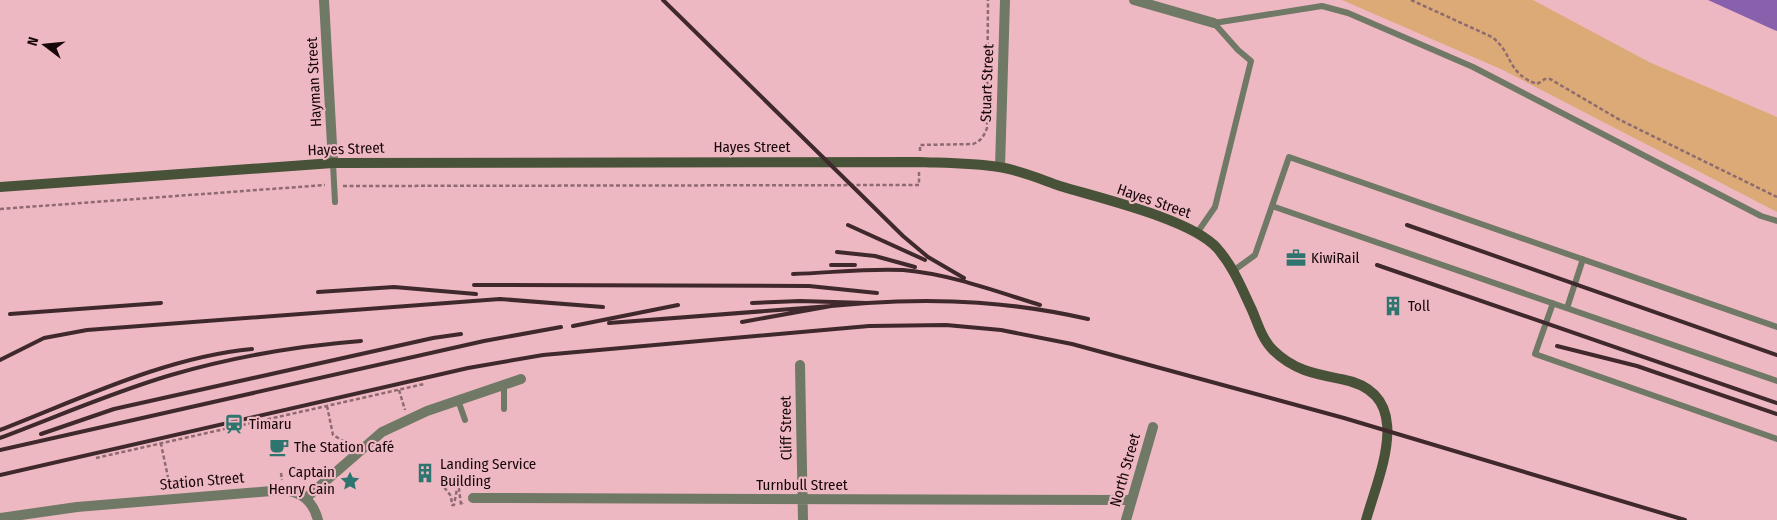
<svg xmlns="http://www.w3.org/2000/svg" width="1777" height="520" font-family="'Fira Sans Condensed',sans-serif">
  <rect width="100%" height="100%" fill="#eeb8c2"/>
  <path fill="#dcaa76" d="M1342 0H1533L1649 62 1777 117V212L1503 70Z"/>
  <path fill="#8861ad" d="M1708 0H1777V31L1772 29Z"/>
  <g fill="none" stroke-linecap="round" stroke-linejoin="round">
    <path stroke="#8f6a70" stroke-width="2.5" stroke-dasharray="4 2.5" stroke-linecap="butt" d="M1411 0 1492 37C1514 54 1506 73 1537 84L1545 79H1550L1620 120 1777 197
      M920 151V145L973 144C981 141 984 136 987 128L988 0
      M343 186 919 185V172
      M0 209 325 185
      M399 390 405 410
      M327 406 333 435 345 442
      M96 458 424 384
      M281 473 282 480
      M444 481V487L451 496 452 505H454L457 489H459L461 505 463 503
      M444 483H464L461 478
      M160 485 169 482 161 444"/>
    <path stroke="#707866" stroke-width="6" d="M1214 23 1322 6 1348 13 1473 67 1761 216 1777 221
      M333 163 335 202
      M1272 206 1777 381
      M1197 233 1215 207 1251 61 1238 50 1214 23
      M1233 271 1255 255 1289 157 1777 327
      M1553 303 1535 354 1777 439
      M1567 308 1583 259
      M458 400 465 420
      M504 409V384"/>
    <path stroke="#707866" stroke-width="10" d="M324 0 333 163
      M1134 0 1214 23
      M1000 167 1005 0
      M800 365 803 520
      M306 498 382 432 427 411 521 379
      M473 498 1131 500
      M1126 520 1153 427"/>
    <path stroke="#707866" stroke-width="10" d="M0 518 77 507 283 490C302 492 313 501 318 520"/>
    <path stroke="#475238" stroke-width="10" d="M0 187 333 163 919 162C945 163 973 163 999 167 1019 170 1040 179 1060 186 1099 198 1191 219 1217 248 1233 266 1242 289 1252 310 1258 324 1262 339 1273 350 1293 370 1315 374 1341 379 1417 393 1380 471 1366 520"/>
    <path stroke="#40292d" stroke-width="4" d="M663 0 903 236 928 257 964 278
      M848 225 925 260
      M1407 225 1777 355
      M837 252 875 256 915 267
      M831 265H855
      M1377 265 1777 403
      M793 274C829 273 867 268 903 270 950 274 995 291 1040 305
      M474 285 809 286 877 293
      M318 292 394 287 476 294
      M752 303 800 301 867 303 831 306
      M867 303C944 298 1013 302 1088 319
      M10 314 161 303
      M609 323 831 306 742 322
      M573 326 678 305
      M1557 346 1637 366 1777 414
      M0 360 44 338 87 330 500 299 603 307
      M0 430C80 399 166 357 252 349
      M41 434 114 409 433 338 461 334
      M0 438C56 417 113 392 171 375 233 357 296 346 361 341
      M0 450 484 341 561 327
      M0 475 468 368 543 355 869 326 946 325 1001 330 1072 344 1344 418 1685 520"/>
  </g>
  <defs>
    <symbol id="office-bare" viewBox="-9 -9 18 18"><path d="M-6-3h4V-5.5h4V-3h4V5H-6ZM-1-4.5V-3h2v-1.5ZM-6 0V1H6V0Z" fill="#2d756e" stroke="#eeb8c2" stroke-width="2.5" paint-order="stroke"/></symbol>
    <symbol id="building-bare" viewBox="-9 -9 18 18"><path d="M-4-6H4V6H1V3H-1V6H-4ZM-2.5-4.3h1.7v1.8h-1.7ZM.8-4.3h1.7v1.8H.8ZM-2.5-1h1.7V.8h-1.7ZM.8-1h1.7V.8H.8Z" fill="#2d756e" stroke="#eeb8c2" stroke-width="2.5" paint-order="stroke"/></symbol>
    <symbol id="station-bare" viewBox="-9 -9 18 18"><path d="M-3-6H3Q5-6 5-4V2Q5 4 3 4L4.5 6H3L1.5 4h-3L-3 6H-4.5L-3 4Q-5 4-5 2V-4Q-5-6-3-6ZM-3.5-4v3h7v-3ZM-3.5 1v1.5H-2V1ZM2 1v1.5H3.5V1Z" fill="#2d756e" stroke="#eeb8c2" stroke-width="2.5" paint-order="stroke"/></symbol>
    <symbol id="cafe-bare" viewBox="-9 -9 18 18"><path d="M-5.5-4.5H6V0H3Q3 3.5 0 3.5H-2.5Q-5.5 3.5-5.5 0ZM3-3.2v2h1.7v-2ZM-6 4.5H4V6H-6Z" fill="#2d756e" stroke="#eeb8c2" stroke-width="2.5" paint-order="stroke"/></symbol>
    <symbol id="sight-bare" viewBox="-9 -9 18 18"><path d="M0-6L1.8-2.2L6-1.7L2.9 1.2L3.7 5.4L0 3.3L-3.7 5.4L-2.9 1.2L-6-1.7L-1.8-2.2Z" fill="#2d756e" stroke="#eeb8c2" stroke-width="2.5" paint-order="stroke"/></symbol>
  </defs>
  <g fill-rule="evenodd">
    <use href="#office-bare" x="1282" y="244" width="28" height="28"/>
    <use href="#building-bare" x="1379" y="292" width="28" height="28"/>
    <use href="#station-bare" x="220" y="410" width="28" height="28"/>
    <use href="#cafe-bare" x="265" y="433" width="28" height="28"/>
    <use href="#building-bare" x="411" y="459" width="28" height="28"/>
    <use href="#sight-bare" x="336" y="467" width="28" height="28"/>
  </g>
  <g text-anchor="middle" stroke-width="4.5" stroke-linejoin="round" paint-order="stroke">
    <g font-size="15" fill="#160609" stroke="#eeb8c2">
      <text transform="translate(314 82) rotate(-93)" y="5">Hayman Street</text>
      <text transform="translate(987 83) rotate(-88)" y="5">Stuart Street</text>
      <text x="752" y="152">Hayes Street</text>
      <text transform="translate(346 149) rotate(-2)" y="5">Hayes Street</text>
      <text transform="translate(1154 201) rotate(19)" y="5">Hayes Street</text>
      <text transform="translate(786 428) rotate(-91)" y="5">Cliff Street</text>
      <text transform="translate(1125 470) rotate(-74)" y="5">North Street</text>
      <text transform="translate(202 481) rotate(-5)" y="5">Station Street</text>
      <text x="802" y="490">Turnbull Street</text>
    </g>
    <g font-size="15" fill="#160609" stroke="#eeb8c2" text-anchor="start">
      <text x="1311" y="263">KiwiRail</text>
      <text x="1408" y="311">Toll</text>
      <text x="249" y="429">Timaru</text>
      <text x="294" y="452">The Station Café</text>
      <text x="440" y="469">Landing Service<tspan x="440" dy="17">Building</tspan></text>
      <text x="335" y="477" text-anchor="end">Captain<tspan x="335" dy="17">Henry Cain</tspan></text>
    </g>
  </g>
  <g transform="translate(45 45) rotate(286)" stroke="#eeb8c2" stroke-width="4" paint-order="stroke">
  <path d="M0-4L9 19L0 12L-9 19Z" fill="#160609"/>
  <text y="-8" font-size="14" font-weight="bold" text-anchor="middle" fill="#160609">N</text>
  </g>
</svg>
